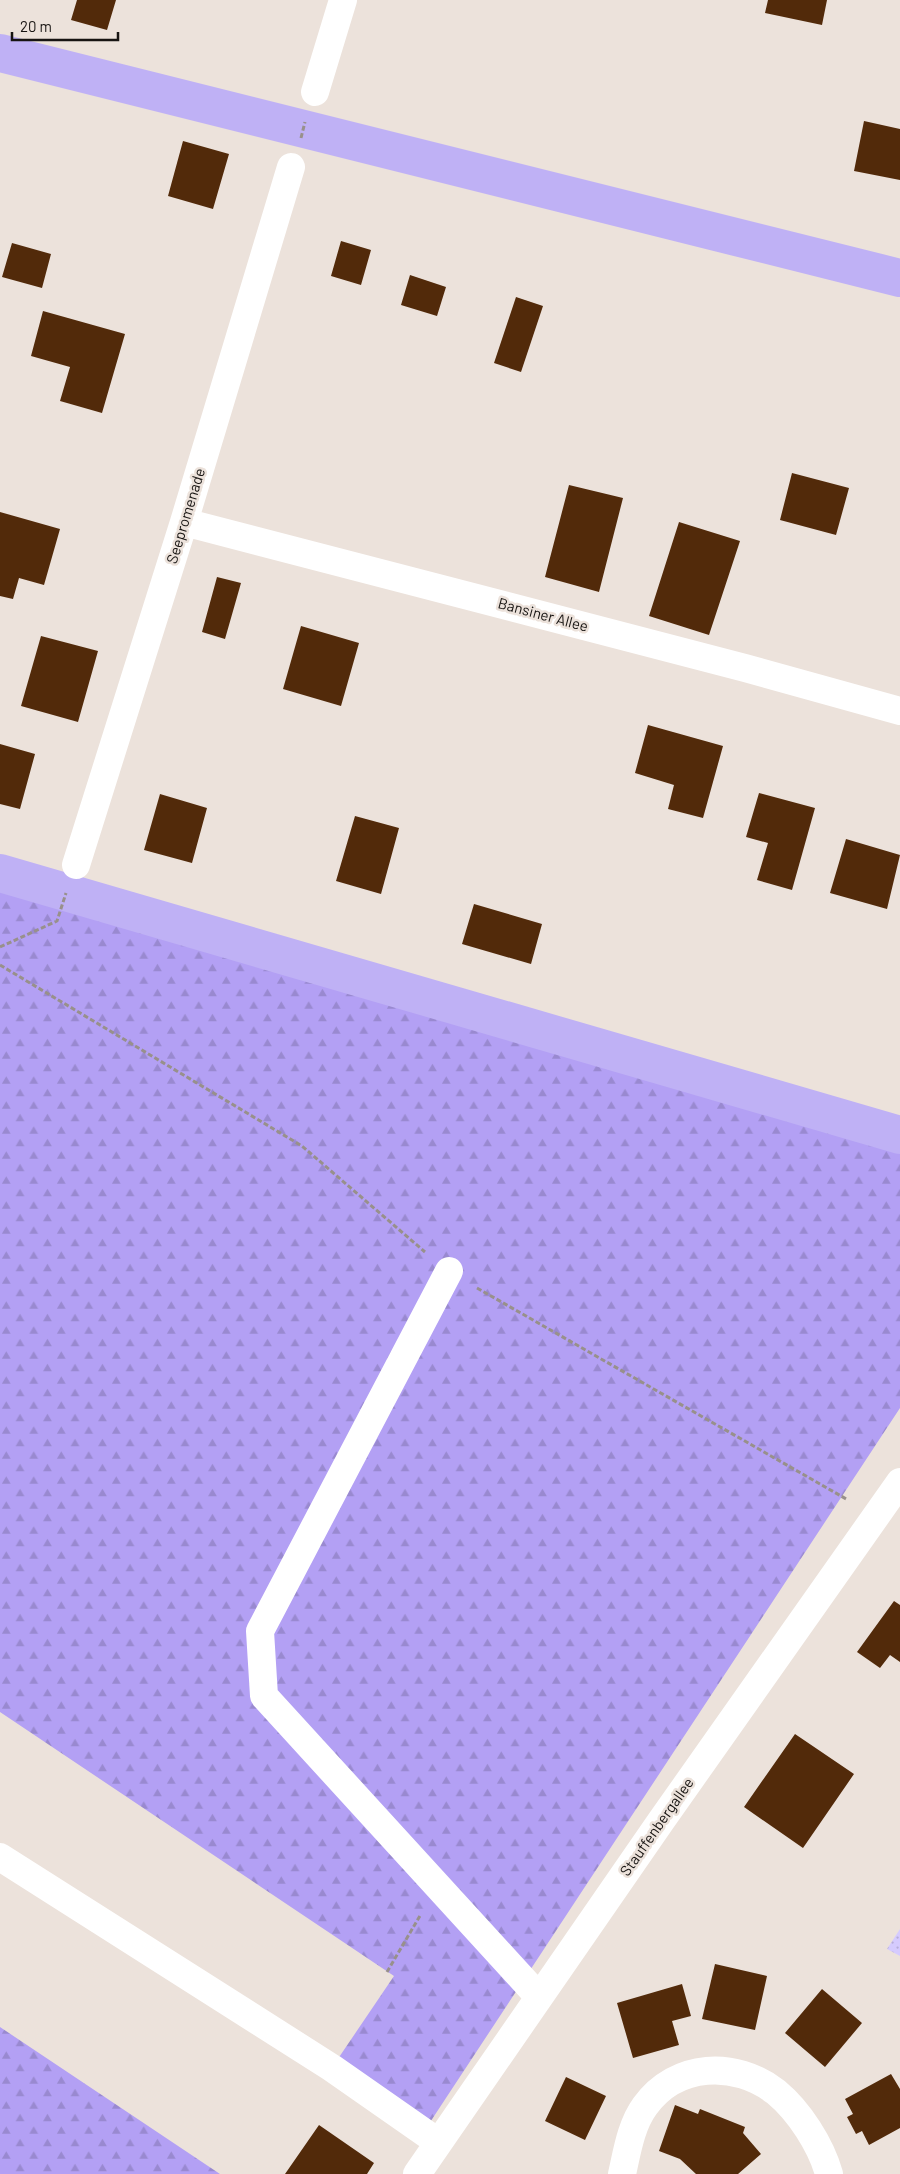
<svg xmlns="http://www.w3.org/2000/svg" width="900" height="2174" font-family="Barlow,sans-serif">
  <defs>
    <pattern id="grass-dots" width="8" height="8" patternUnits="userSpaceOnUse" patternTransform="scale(1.25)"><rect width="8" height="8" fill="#d5cbfe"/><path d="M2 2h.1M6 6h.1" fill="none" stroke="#b6add9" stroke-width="1.8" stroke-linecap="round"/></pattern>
    <pattern id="forest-firs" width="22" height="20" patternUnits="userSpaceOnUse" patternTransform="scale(1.25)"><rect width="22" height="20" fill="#b3a0f4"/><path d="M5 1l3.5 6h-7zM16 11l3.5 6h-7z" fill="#9989d0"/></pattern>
  </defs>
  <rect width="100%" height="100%" fill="#ece2db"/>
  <path fill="url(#grass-dots)" d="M900 1929V1956L887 1949Z"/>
  <path fill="url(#forest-firs)" d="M0 873 900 1135V1408L419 2139 327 2075 394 1976 0 1712Z
    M0 2027 220 2174H0Z"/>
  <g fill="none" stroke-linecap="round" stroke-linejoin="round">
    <path stroke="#bfb1f5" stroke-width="38" d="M0 53 900 278
      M0 873 900 1135"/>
  </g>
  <path fill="#522a0a" d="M77 0H116L107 30 71 20Z
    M768 0H827L822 25 765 13Z
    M864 121 900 129V180L854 171Z
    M183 141 229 154 213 209 168 196Z
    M341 241 371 250 361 285 331 276Z
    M12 243 51 254 42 288 2 277Z
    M410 275 446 287 437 316 401 305Z
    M516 297 543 306 521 372 494 363Z
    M43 311 125 334 102 413 60 401 70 367 31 356Z
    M792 473 849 488 836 535 780 520Z
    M569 485 623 498 599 592 545 577Z
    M0 512 60 529 44 585 19 578 13 599 0 596Z
    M679 522 740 541 709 635 649 616Z
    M217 577 241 583 225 639 202 632Z
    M301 626 359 643 341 706 283 689Z
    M41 636 98 651 78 722 21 706Z
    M648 725 723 746 703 818 668 809 674 785 635 773Z
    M0 744 35 754 20 809 0 804Z
    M759 793 815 808 792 890 757 880 768 843 746 837Z
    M160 794 207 808 192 863 144 850Z
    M355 816 399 828 381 894 336 881Z
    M846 839 900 855 887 909 830 893Z
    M474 904 542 924 531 964 462 944Z
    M894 1601 900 1605V1662L890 1655 880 1668 857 1652Z
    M795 1734 854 1774 803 1848 744 1807Z
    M715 1964 767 1976 755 2030 702 2019Z
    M682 1984 691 2016 672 2021 679 2045 633 2058 617 2003Z
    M822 1989 862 2023 825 2067 785 2033Z
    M891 2074 900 2089V2128L869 2145 862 2131 856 2134 847 2117 853 2114 845 2099Z
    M566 2077 606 2096 585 2140 545 2121Z
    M675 2105 698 2114 700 2109 745 2127 743 2133 761 2154 738 2174H696L680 2159 659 2151Z
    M319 2125 374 2163 367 2174H285Z"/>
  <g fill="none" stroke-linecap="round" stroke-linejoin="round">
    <path stroke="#98908b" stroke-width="3" stroke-dasharray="5 2.5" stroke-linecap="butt" d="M301 138 305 122
      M0 947 57 921 66 893
      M0 965 302 1146 425 1252
      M477 1288 848 1500
      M387 1972 421 1914"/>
    <path stroke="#fff" stroke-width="28" d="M315 92 343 0
      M184 522 745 668 900 711
      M76 865 184 522 291 167
      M449 1271 260 1631 264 1696 539 1997
      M0 1857 332 2068 438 2142
      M417 2174 661 1821 900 1482
      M622 2174C627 2152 631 2125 645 2106 676 2063 735 2060 776 2092 799 2111 821 2145 829 2174"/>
  </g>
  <g text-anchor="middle" stroke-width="5" stroke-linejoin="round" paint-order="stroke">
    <g font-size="15" fill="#171412" stroke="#ece2db">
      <text transform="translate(186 516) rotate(-73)" y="5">Seepromenade</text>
      <text transform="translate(543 615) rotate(15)" y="5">Bansiner Allee</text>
      <text transform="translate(657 1827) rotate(-55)" y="5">Stauffenbergallee</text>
    </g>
  </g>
  <path d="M12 32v8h106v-8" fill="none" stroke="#171412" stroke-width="2.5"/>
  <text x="20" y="32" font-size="15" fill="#171412" stroke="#ece2db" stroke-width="4" paint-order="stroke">20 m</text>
</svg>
